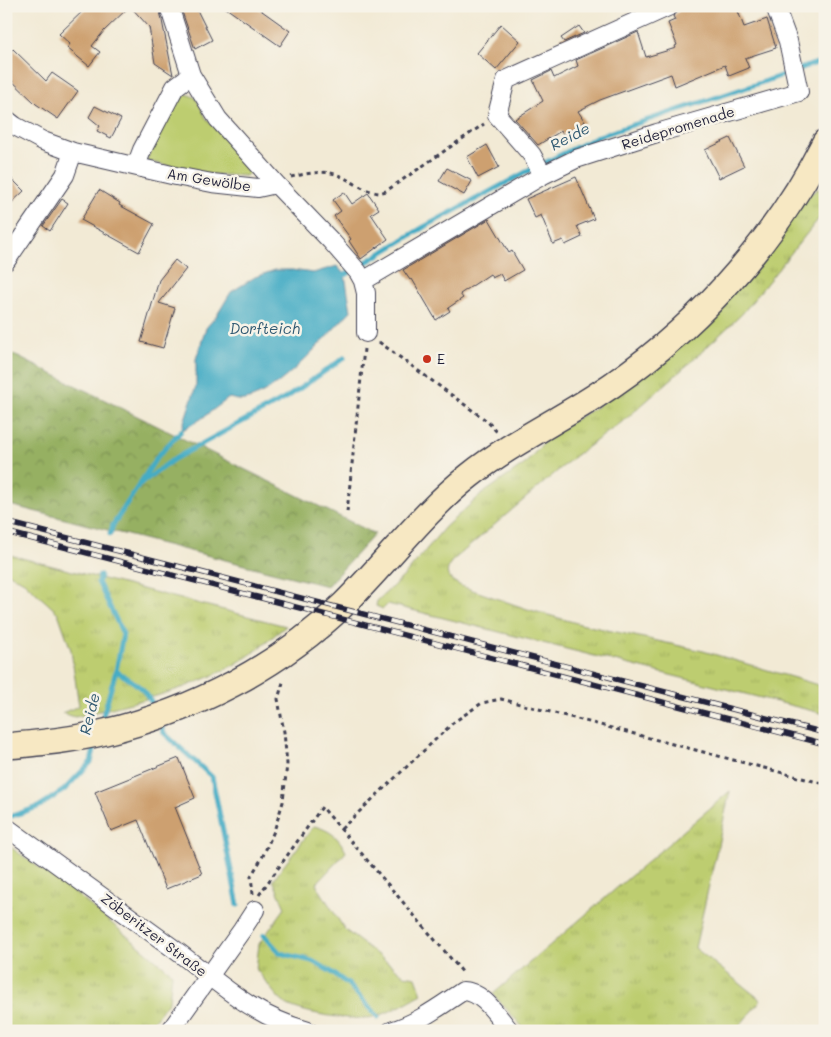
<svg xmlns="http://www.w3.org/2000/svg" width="831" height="1037" font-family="Mali,sans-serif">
  <defs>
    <pattern id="grass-tufts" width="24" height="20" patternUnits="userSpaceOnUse" patternTransform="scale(1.25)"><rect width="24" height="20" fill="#bdcd6f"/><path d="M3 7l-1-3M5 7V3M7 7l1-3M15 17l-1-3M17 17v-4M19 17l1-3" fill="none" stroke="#a2b061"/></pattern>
    <pattern id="forest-crowns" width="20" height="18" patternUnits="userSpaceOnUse" patternTransform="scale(1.25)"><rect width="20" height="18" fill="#96b062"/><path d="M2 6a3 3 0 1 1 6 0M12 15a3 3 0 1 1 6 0" fill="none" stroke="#7a8f52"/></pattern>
  </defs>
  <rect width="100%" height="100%" fill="#f7f3e8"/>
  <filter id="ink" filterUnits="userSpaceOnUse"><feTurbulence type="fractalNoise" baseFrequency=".02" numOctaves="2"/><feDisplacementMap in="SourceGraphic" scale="10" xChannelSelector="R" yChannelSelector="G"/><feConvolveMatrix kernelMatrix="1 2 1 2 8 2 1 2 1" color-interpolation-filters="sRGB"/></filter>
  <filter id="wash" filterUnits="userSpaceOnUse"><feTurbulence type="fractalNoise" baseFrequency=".0096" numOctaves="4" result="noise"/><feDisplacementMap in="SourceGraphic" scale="20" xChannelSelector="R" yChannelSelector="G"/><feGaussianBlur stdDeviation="1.12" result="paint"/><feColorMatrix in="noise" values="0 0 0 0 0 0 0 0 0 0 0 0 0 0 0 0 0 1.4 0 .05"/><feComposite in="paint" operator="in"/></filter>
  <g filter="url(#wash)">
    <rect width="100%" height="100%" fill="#f2ead5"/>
    <path fill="url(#grass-tufts)" stroke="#707855" d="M825 188V211L742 314 694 359 626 419 575 456 451 562C443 576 449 579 461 586L527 609 580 624 703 651 825 687V714L388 604 383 609 376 606 377 601 405 575 445 527 482 494 525 464 551 434 598 406 807 196 818 189Z
      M6 554 286 626C273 636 261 648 247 657 195 690 134 702 75 717L62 713 79 706 71 650 58 613 24 582 6 572Z
      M730 791 695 948 761 1000 735 1031H526L493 994Z
      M314 826C330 830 339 837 346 852L316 884 345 930 404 975 416 977 422 994C407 1002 391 1013 373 1017 356 1022 296 1013 283 1002 275 996 263 977 256 969L259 944 285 908 273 880Z
      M6 844 75 893 172 973 169 1001 146 1031H6Z"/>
    <path fill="url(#forest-crowns)" stroke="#5c694e" d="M6 351 375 534 327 586 6 504Z"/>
    <path fill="#bdcd6f" stroke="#707855" d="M187 94 196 98 206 118 252 170 246 176 208 174 146 161 174 104Z"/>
    <path fill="#45acc5" stroke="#346780" d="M337 266 345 275 351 311C325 337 280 393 245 400 240 401 234 399 229 398L201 419 181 431 196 386V359L206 328 217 315 231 292 255 277 275 270H292L313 273Z"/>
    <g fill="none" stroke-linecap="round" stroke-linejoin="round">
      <path stroke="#45acc5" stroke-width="5" d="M345 275 424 227 530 170 599 136 766 81 825 60
        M140 484 174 459 286 398 344 358
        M110 534 113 525 157 457 181 431
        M100 575 98 582 123 634 116 671 100 726
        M116 671C134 682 147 689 155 710
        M160 723 164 733 212 777 238 905
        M6 818 38 807 64 790 91 762 96 741
        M264 935 280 953 312 961 330 971 348 984 378 1017"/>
    </g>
    <g id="blocks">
      <path fill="#cda070" d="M88 6H159L173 75 155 63 149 27 130 6 104 31 92 46 100 52 89 66 67 48 70 44 59 34Z
        M180 6H195L212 40 195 49Z
        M223 6H255L290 31 280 46Z
        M688 6H736L744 27 767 19 776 48 745 58 749 68 729 76 725 65 675 86 671 74 600 100 578 111 585 122 563 135 561 131 538 145 515 119 543 101 533 80 551 71 554 78 578 66 576 60 638 32 646 57 676 48 675 46 677 45 668 23 675 20 673 16 680 10Z
        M501 24 520 41 496 70 477 53Z
        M579 26 584 33 564 42 561 38Z
        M13 49 46 81 52 73 78 91 58 119 36 104 6 75V56Z
        M95 106 121 119 111 138 97 131 100 126 89 117Z
        M730 138 744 166 719 178 705 150Z
        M487 145 499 167 478 178 467 157Z
        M447 168 472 181 464 195 439 181Z
        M6 173 24 191 6 208Z
        M576 177 594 219 577 226 582 237 565 245 563 240 553 244 541 215 535 218 526 199Z
        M99 190 120 203 119 205 154 224 139 252 81 220Z
        M344 192 352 204 368 193 379 209 371 214 388 239 361 259 349 241 351 239 334 216 341 211 333 200Z
        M62 199 68 203 50 231 43 226Z
        M489 219 509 253 512 251 523 270 504 281 500 274 492 278 490 274 460 294 463 298 448 308 450 311 436 320 412 279 410 280 403 270Z
        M175 260 186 269 159 303 175 308 163 348 141 342 159 280Z
        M179 758 195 798 175 807 202 874 166 889 138 820 111 831 95 792Z"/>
    </g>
  </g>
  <g filter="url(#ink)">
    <use href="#blocks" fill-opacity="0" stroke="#414052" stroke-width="1"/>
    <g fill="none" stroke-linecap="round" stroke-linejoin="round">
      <defs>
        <path id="lane" d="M812 167 825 174"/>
        <path id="street" d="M169 6 191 75 218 119 276 184 331 241 358 272 363 281 366 293V333
          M6 119 15 126 43 141 73 152 176 176 212 183 258 188 276 184
          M136 166 142 150 175 87 191 75
          M543 175 532 155 497 115 506 80 670 6
          M6 261 65 175 73 152
          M363 281 543 175 576 159 657 133 799 92 788 41 775 6
          M6 827C61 867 115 906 170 946 215 979 251 1016 308 1031
          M170 1031 242 930 255 910
          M391 1031C418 1023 440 1006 463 991 483 991 498 1017 510 1031"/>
        <path id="secondary" d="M6 746C39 743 73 740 105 732 193 711 279 667 344 604 387 562 422 513 469 476 508 445 552 424 594 397 691 335 773 245 825 142"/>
      </defs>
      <use href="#lane" stroke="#414052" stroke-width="11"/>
      <use href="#street" stroke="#414052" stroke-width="20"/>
      <use href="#secondary" stroke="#414052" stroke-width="28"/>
      <path stroke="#414052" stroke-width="3" stroke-dasharray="4 4" stroke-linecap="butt" d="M291 177C304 174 322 170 335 174 350 179 363 191 379 193L386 191 484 124
        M379 342 487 421 497 432
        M347 512 364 349
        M341 829 454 722 482 703 501 699 825 784
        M253 894 251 876 262 858 274 831 283 802 287 764 284 732 278 699 284 679
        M259 895 322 807 464 974"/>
      <use href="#lane" stroke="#fff" stroke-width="9"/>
      <use href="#street" stroke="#fff" stroke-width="18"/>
      <use href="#secondary" stroke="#f7e8c3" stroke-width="25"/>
      <defs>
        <path id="rail" d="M6 522 825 733
          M6 532 825 744"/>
      </defs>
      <use href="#rail" stroke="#22223b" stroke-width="5.5"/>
      <use href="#rail" stroke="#f7f3e8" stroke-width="4" stroke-dasharray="11" stroke-linecap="butt"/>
    </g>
  </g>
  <circle fill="#c8321e" stroke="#f7f3e8" stroke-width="2" cx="427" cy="359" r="5"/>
  <g text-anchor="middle" stroke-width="5" stroke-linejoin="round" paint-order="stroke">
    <g font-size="14" fill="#22223b" stroke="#f7f3e8">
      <text transform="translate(678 128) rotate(-17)" y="5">Reidepromenade</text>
      <text transform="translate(209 180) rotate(9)" y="5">Am Gewölbe</text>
      <text transform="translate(154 935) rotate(37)" y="5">Zöberitzer Straße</text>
    </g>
    <g font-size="14" fill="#22223b" stroke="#f7f3e8" text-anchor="start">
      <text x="437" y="364">E</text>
    </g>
    <g font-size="15" font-style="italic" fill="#305972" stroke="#f7f3e8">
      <text transform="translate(570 137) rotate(-27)" y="5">Reide</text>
      <text x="265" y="334">Dorfteich</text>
      <text transform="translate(90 714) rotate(-76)" y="5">Reide</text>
    </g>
  </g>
  <rect width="831" height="1037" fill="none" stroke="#f7f3e8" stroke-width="25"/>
</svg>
